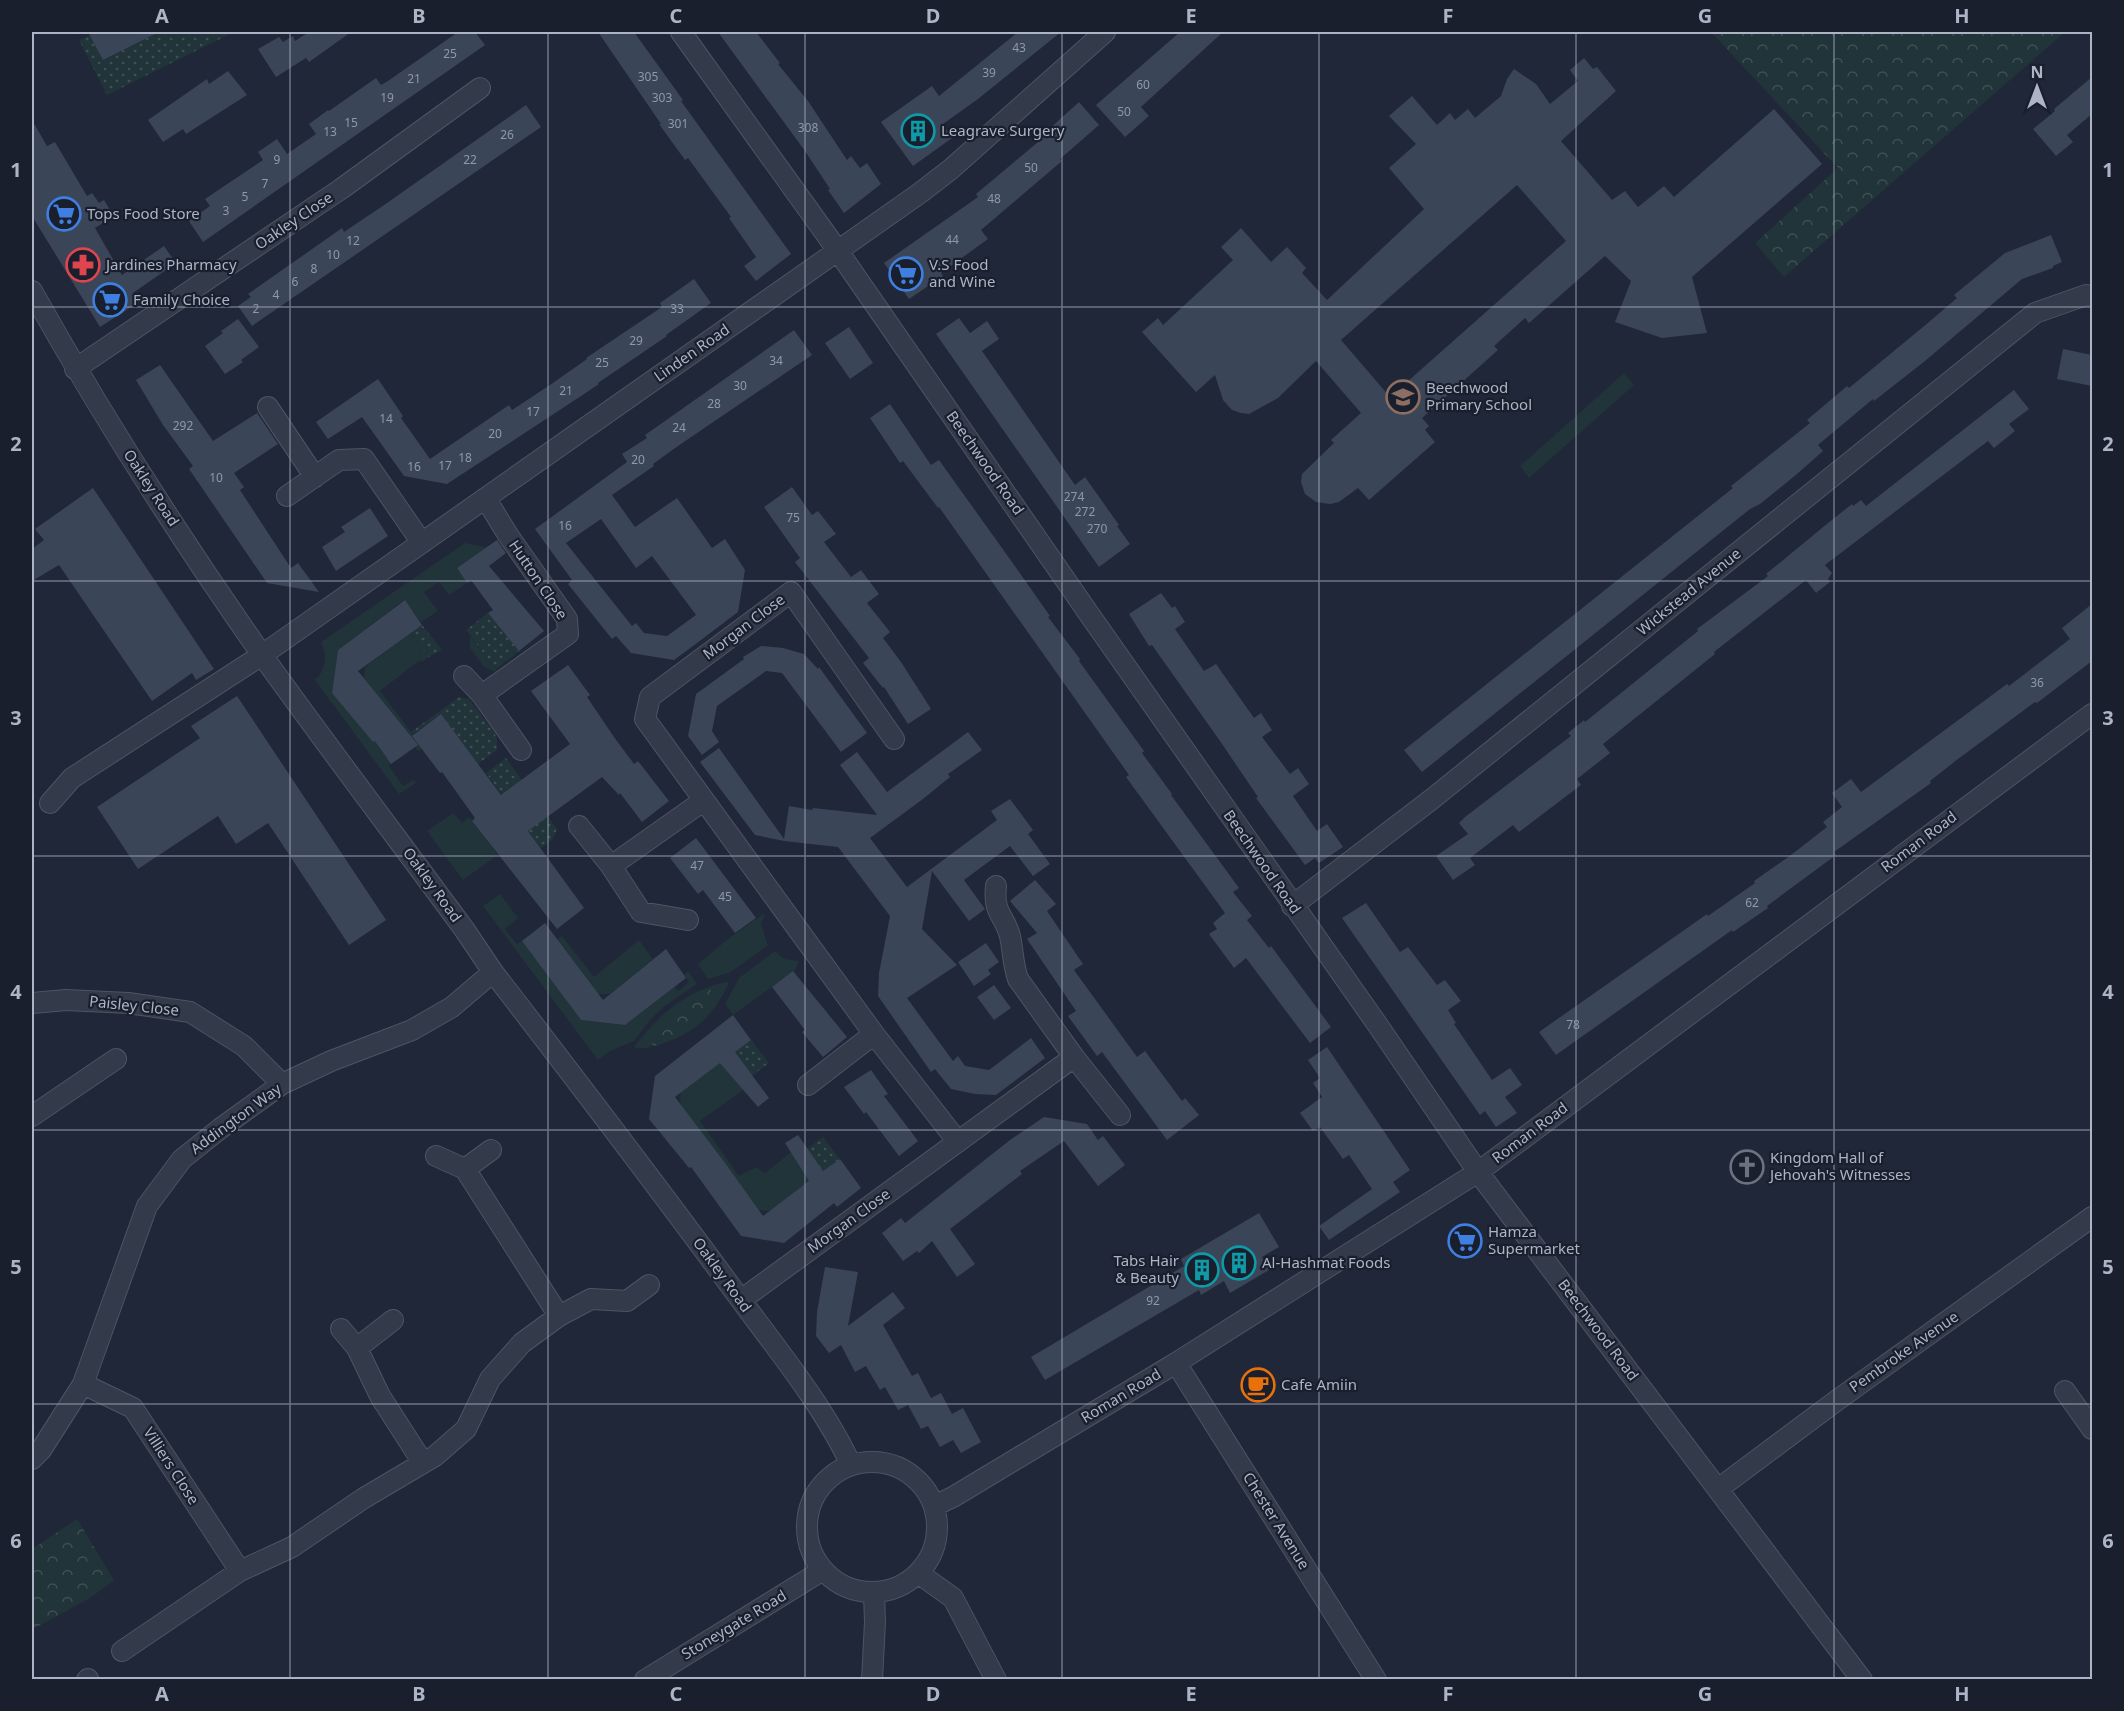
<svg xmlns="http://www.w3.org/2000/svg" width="2124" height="1711" font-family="'Noto Sans',sans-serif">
  <defs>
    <pattern id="forest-crowns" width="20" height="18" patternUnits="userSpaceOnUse" patternTransform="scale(1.5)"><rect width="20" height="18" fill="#213439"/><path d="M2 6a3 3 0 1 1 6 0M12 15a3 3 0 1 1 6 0" fill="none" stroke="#3f4f54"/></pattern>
    <pattern id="garden-dots" width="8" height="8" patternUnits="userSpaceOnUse" patternTransform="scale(1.5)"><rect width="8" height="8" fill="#213439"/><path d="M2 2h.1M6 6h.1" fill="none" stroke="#3f4f54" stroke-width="1.8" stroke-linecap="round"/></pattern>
  </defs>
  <rect width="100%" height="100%" fill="#202738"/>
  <path fill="#213439" d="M1624 373 1634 385 1529 478 1520 466Z
    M465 543 484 547 494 553 484 550 457 568 467 583 449 595 439 582 424 592 438 611 421 622 404 600 338 650 332 693 364 678 365 667 411 632 428 657 422 662 420 660 380 691 423 748 418 751 406 735 379 747 391 764 389 766 403 786 414 780 416 783 399 794 315 680C326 669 328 655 321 642Z
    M470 636 496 669V672L484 667 470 648Z
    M453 813 462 823 469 817 498 855 463 880 427 831Z
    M500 894 518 918 505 929 517 944 522 941 534 957 562 936 594 977 639 940 653 959 610 994H598L564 948 540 965 581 1020 625 1025 674 987 678 991 689 982 684 975 688 971 697 984 666 1005 651 1019 634 1041 610 1051 598 1060 483 906Z
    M765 913 761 925 768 945 731 972 708 979 698 964 729 938Z
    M775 951 784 959 799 961 795 970 733 1015 725 1004 739 978Z
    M726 982H728V985C712 1018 693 1035 657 1045 649 1047 642 1050 634 1047 658 1015 687 990 726 982Z
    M726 1058 743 1090 700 1121 739 1176 756 1167 765 1173 791 1152 793 1155 806 1146 807 1148 801 1153 815 1177 770 1211 758 1210 680 1104 681 1092Z"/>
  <path fill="url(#forest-crowns)" d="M1711 32H2065L1784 277 1755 243 1838 168Z
    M710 989 714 997C705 1026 683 1037 655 1046L649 1042 647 1036C666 1011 683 1002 710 989Z
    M77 1519 114 1580 90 1598 35 1628 32 1623V1549Z"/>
  <path fill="url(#garden-dots)" d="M152 32H234L107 95 79 40 90 35 103 60 153 35Z
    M488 613 519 651 496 669 466 630Z
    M422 625 442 650 428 657 411 632Z
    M459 697 469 699 494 732 497 739V750L478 764 441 714 413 734 411 732Z
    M506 758 557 829 553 839 541 848 486 773Z
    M751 1040 769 1063 748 1079 726 1058Z
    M823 1137 840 1159 815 1177 801 1153Z"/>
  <path fill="#3b4558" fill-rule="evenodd" d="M88 32H159L103 60Z
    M309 32H351L309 62 306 58 276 77 258 49 279 37 283 42 293 36 295 41Z
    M458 32H475L485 45 203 242 189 221 210 206 205 199 263 160 258 152 277 139 287 154 316 134 309 124 328 110 329 111 376 78 381 85 388 81Z
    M598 32H634L683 100 681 101 791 254 756 281 744 266 756 257 729 218 731 217 688 158 685 160 659 124H661Z
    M718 32H756L780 63 778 64 808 101 847 160 851 156 860 168 867 163 881 184 844 213 828 190 830 189 805 151Z
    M1018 32H1061L978 99 943 124 952 138 913 166 881 122 932 86 939 96Z
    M1180 32H1223L1141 107 1149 116 1125 137 1096 105Z
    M1584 58 1593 69 1597 67 1616 91 1561 141 1612 200 1625 191 1638 207 1664 186 1674 197 1774 109 1822 164 1692 277 1707 333 1662 338 1615 322 1631 281 1605 256 1529 323 1525 318 1494 346 1498 350 1422 418 1429 426 1425 430 1435 442 1369 500 1358 488 1339 502 1330 504 1316 502 1305 494 1301 482 1302 474 1334 443 1331 440 1361 413 1316 361 1278 398 1249 414 1241 413 1232 410 1223 400 1215 375 1196 392 1142 332 1158 318 1163 325 1233 260 1221 247 1241 228 1271 262 1287 247 1306 268 1302 273 1327 300 1424 209 1389 168 1416 144 1389 116 1412 96 1437 125 1450 113 1455 120 1468 109 1475 118 1501 96 1507 79 1514 69 1536 84 1550 104 1578 81 1570 70ZM1517 185 1566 241 1390 397 1341 340Z
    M228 71 247 95 186 134 183 129 163 142 148 120 207 79 209 84Z
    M2092 77V114L2067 135 2073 142 2056 156 2033 129 2055 111 2054 109Z
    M1079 102 1099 125 1060 159 1062 161 981 230 988 239 941 273 943 276 909 299 884 263 978 197 976 194 1050 132 1048 130Z
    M526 105 541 127 252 326 238 306 251 297 248 294 342 228 344 232 387 203Z
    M32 120 47 146 55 142 87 196 92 193 99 203 104 200 114 216 95 228 122 275 164 246 176 263 133 293 139 302 100 327 32 216Z
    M2051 235 2062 262 2053 266V268L2022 279 1925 361 1874 401 1873 399 1818 445 1823 451 1797 474 1760 504 1750 509 1422 772 1404 750 1733 488 1731 486 1810 423 1807 420 1847 386 1849 388 1929 322 1957 298 1954 295 2005 253Z
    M694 279 711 303 666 335 667 336 598 383 599 384 581 396 447 484 404 476 362 417 328 439 316 422 378 379 403 416 401 418 430 459 509 405 512 410 550 385 587 359 586 358 662 307 660 303Z
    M959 318 970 333 987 321 999 339 982 351 1075 485 1085 477 1119 525 1117 526 1130 544 1099 567 936 334Z
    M238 319 259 347 241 360 243 362 225 374 205 346 223 333 221 331Z
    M849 327 873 363 850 379 825 343Z
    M794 330 812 355 678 446 653 464 654 466 612 495 635 527 677 498 712 548 725 539 745 570 738 612 693 646 674 660 631 653 616 636 612 639 568 584 572 580 535 529 627 462 622 454 647 438 645 435ZM601 519 636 568 652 556 696 615 667 636 644 633 636 623 632 626 566 543Z
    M2063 349 2092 355V386L2057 379Z
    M160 365 213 441 257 413 278 444 234 473 244 487 240 490 291 568 298 563 319 592 267 583 189 469 193 466 163 425 136 380Z
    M2014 390 2029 409 2009 424 2015 431 1994 448 1988 441 1825 565 1832 573 1828 579 1830 582 1816 593 1806 580 1714 652 1715 654 1603 744 1610 753 1577 779 1581 785 1519 832 1513 825 1470 858 1475 865 1453 880 1436 856 1468 834 1459 823 1465 817 1555 748 1571 736 1568 733 1584 720 1585 722 1698 631 1697 629 1768 576 1766 574 1828 523 1852 504 1853 506 1861 500 1866 506Z
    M890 404 931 465 939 460 1012 562 1050 616 1048 617 1080 659 1079 661 1144 751 1142 753 1172 794 1171 795 1239 888 1233 892 1252 916 1247 920 1269 948 1271 946 1331 1027 1310 1043 1246 958 1234 968 1209 934 1217 929 1213 923 1225 913 1126 777 1129 775 939 507 938 508 903 461 900 463 870 418Z
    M792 487 812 515 818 511 836 534 824 542 851 577 861 570 879 594 867 603 890 632 883 638 901 662 931 709 908 724 884 687 883 688 863 663 869 658 795 562 800 558 764 507Z
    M93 488 214 669 196 680 192 673 152 701 59 565 32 581V549L44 540 35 529Z
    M370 508 388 536 336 571 322 547 345 532 341 527Z
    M497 540 506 553 489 566 544 631 519 651 488 613 493 610 471 580 467 583 457 568Z
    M1161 593 1172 608 1175 606 1185 622 1175 629 1204 671 1216 664 1254 718 1261 713 1272 730 1262 737 1290 774 1298 768 1309 784 1293 796 1317 831 1327 824 1343 847 1319 863 1315 858 1305 865 1256 798 1258 797 1220 741 1152 645 1149 646 1129 614Z
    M405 600 422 625 358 671 418 745 391 764 375 741 373 742 332 693 338 650Z
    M2092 604V661L2037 703 2035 702 1958 759 1930 781 1931 783 1834 852 1836 855 1767 906 1768 908 1733 932 1732 930 1556 1055 1539 1032 1707 914 1708 916 1755 883 1754 881 1791 855 1827 827 1823 822 1842 807 1832 793 1851 779 1861 792 2007 684 2009 686 2070 639 2062 628Z
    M761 646 783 648 804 654 818 669 819 667 867 733 841 752 782 673 766 671 717 706 712 731 719 742 702 755 688 736 696 694 744 659 743 657Z
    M568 665 590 695 587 697 614 737 634 764 638 761 669 801 642 822 620 793 619 795 602 777 528 831 584 908 557 929 472 821 475 818 442 772 440 773 412 736 441 714 501 795 570 744 531 691Z
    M237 696 386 920 349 945 268 823 236 844 218 816 138 869 97 807 200 738 191 726Z
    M968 732 982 750 948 774 950 777 923 799 870 838 907 887 997 820 991 811 1010 799 1033 830 1028 834 1050 864 1033 876 1010 846 964 880 985 909 969 921 932 871 922 929 957 965 907 998 953 1061 958 1056 965 1066 989 1070 1031 1038 1045 1058 996 1095 975 1094 951 1089 935 1069 931 1072 878 996 879 973 890 916 838 847 784 841 755 835 700 762 719 748 784 839 789 806 812 810 813 808 877 815 840 765 857 752 887 792Z
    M696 838 756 918 735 933 703 890 698 894 670 858Z
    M1035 880 1056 904 1047 911 1083 964 1074 970 1137 1057 1145 1051 1182 1101 1185 1098 1199 1115 1167 1140 1102 1052 1097 1056 1068 1016 1076 1011 1027 939 1037 933 1010 901Z
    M1366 903 1400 952 1408 947 1437 985 1445 980 1461 1001 1448 1010 1456 1023 1454 1024 1492 1080 1510 1068 1522 1085 1505 1097 1517 1113 1496 1127 1485 1111 1480 1115 1342 918Z
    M545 923 603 1000 666 949 686 978 625 1025 581 1020 522 941Z
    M986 943 999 962 988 970 991 974 974 986 958 962Z
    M793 971 847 1037 823 1057 802 1032 805 1030 772 987Z
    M994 985 1011 1008 994 1020 977 997Z
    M733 1015 751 1040 735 1052 769 1098 758 1107 720 1063 675 1097 725 1163 763 1216 809 1181 785 1143 798 1135 823 1171 840 1159 861 1188 837 1207 834 1203 784 1243 741 1236 691 1167 689 1168 649 1119 655 1076Z
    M1327 1047 1410 1170 1393 1182 1400 1192 1329 1240 1319 1226 1372 1189 1349 1155 1343 1159 1320 1127 1313 1131 1300 1113 1322 1097 1313 1083 1320 1078 1308 1060Z
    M871 1070 888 1094 884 1096 918 1141 899 1156 866 1112 864 1114 844 1087Z
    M1044 1117 1087 1124 1098 1140 1103 1136 1125 1165 1098 1186 1064 1141 1020 1171 1022 1174 950 1229 975 1264 957 1277 932 1241 919 1253 917 1251 903 1261 882 1233 901 1218 905 1223 1010 1140Z
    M1259 1213 1279 1247 1262 1257 1269 1270 1230 1293 1224 1281 1201 1295 1199 1290 1045 1380 1031 1357 1184 1266 1181 1259Z
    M825 1267 858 1272 848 1326 893 1292 905 1308 883 1325 912 1376 918 1373 931 1398 941 1393 952 1414 963 1408 981 1442 961 1453 953 1440 940 1447 928 1426 921 1429 908 1405 898 1410 885 1387 880 1390 866 1366 855 1372 841 1345 829 1353 816 1336 817 1312Z"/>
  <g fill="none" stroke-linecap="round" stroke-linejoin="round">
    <defs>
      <path id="minor" d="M681 32 838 251 1089 614 1377 1024 1478 1172 1862 1680
        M32 291C102 416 180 538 262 655 328 747 397 838 464 929L493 972C574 1077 654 1182 732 1288 772 1343 823 1404 851 1465
        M75 369 341 189 480 88
        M268 407 315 477
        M287 496 339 460 364 459 422 543
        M464 676 482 695 568 634 567 619 508 535 486 499
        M482 695 521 750
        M894 739 791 592 650 697 645 719 874 1034 958 1142
        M50 803 72 778 262 655 920 193 951 169 1105 32
        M579 826 611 866 703 801
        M611 866 641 912 688 920
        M1292 906 1432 799 2035 313 2086 295 2092 296
        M32 1003 66 1000 128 1003 190 1012 244 1046 282 1084
        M1074 1057 1120 1115
        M808 1085 874 1034
        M32 1116 116 1059
        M436 1156 465 1169 491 1150
        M741 1300 1074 1057 1018 979C1013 965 1013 950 1010 936 1004 914 993 914 996 886
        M559 1316 591 1299 627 1301 649 1285
        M393 1320 357 1348 380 1396 423 1463
        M341 1329 357 1348
        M1176 1363 1376 1680
        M83 1384 133 1408 240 1571 122 1651
        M2065 1391 2092 1429
        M32 1459 41 1450 83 1384 147 1206 182 1159 221 1128 282 1084 331 1061 412 1030 452 1007 493 972
        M807 1527a65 65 0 1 1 130 0a65 65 0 1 1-130 0Z
        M1718 1489 1836 1401 2092 1217
        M936 1505 953 1497 1176 1363 1478 1172 2092 714
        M240 1571 292 1547 364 1498 435 1456 466 1429 490 1379 522 1343 559 1316 465 1169
        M918 1573 953 1598 996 1680
        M87 1680 88 1679
        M645 1680 823 1570
        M872 1680 875 1622 874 1593"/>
    </defs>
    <use href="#minor" stroke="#4e5463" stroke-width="22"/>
    <use href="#minor" stroke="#333a49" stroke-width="20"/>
  </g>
  <path fill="none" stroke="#adb4c5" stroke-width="1.5" stroke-opacity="0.55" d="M290 32V1680M548 32V1680M805 32V1680M1062 32V1680M1319 32V1680M1576 32V1680M1834 32V1680M32 307H2092M32 581H2092M32 856H2092M32 1130H2092M32 1404H2092"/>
  <defs>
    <symbol id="building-ring" viewBox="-11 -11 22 22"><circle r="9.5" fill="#191f2d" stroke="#0f9aa8" stroke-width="1.5"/><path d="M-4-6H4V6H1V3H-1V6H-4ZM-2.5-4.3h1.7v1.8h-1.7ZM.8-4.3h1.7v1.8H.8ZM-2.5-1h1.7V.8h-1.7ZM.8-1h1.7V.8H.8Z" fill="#0f9aa8"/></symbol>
    <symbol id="supermarket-ring" viewBox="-11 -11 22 22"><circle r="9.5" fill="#191f2d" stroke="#3f7fe0" stroke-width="1.5"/><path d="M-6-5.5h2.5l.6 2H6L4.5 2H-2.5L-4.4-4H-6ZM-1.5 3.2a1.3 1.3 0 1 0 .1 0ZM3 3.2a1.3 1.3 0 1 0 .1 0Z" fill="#3f7fe0"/></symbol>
    <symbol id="pharmacy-ring" viewBox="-11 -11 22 22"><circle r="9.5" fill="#191f2d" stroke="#e0444e" stroke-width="1.5"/><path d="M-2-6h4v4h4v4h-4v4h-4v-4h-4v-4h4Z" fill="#e0444e"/></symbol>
    <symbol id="school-ring" viewBox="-11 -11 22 22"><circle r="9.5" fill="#191f2d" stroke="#8d6e63" stroke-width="1.5"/><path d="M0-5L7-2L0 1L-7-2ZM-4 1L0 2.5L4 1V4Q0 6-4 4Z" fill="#8d6e63"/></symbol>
    <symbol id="church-ring" viewBox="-11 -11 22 22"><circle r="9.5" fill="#191f2d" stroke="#6b7280" stroke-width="1.5"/><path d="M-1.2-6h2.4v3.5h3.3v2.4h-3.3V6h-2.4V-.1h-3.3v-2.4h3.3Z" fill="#6b7280"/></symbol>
    <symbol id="cafe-ring" viewBox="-11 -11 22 22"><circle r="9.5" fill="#191f2d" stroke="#e8710a" stroke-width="1.5"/><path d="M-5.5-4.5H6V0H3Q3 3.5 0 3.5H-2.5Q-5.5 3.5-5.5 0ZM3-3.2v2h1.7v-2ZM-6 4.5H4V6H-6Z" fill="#e8710a"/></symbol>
  </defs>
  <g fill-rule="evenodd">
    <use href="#building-ring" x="899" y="112" width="38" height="38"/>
    <use href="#supermarket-ring" x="45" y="195" width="38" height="38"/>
    <use href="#pharmacy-ring" x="64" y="246" width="38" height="38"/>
    <use href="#supermarket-ring" x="887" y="255" width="38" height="38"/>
    <use href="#supermarket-ring" x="91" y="281" width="38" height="38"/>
    <use href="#school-ring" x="1384" y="378" width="38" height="38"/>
    <use href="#church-ring" x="1728" y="1148" width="38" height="38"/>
    <use href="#supermarket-ring" x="1446" y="1222" width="38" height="38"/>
    <use href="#building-ring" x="1220" y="1244" width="38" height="38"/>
    <use href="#building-ring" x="1183" y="1251" width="38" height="38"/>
    <use href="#cafe-ring" x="1239" y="1366" width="38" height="38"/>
  </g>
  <g text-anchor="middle" stroke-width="4.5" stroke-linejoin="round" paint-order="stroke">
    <g font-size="12" fill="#9098aa">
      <text x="1019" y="52">43</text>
      <text x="450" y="58">25</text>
      <text x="989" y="77">39</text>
      <text x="648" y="81">305</text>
      <text x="414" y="83">21</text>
      <text x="1143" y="89">60</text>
      <text x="387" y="102">19</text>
      <text x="662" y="102">303</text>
      <text x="1124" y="116">50</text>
      <text x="351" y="127">15</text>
      <text x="678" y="128">301</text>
      <text x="808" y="132">308</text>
      <text x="330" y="136">13</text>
      <text x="507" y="139">26</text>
      <text x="277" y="164">9</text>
      <text x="470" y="164">22</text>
      <text x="1031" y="172">50</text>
      <text x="265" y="188">7</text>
      <text x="245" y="201">5</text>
      <text x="994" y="203">48</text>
      <text x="226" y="215">3</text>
      <text x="952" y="244">44</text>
      <text x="353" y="245">12</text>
      <text x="333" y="259">10</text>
      <text x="314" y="273">8</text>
      <text x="295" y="286">6</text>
      <text x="276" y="299">4</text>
      <text x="256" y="313">2</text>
      <text x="677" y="313">33</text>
      <text x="636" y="345">29</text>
      <text x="776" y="365">34</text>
      <text x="602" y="367">25</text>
      <text x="740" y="390">30</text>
      <text x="566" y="395">21</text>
      <text x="714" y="408">28</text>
      <text x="533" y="416">17</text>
      <text x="386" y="423">14</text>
      <text x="183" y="430">292</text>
      <text x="679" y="432">24</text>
      <text x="495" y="438">20</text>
      <text x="465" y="462">18</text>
      <text x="638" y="464">20</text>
      <text x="445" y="470">17</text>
      <text x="414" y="471">16</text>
      <text x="216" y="482">10</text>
      <text x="1074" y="501">274</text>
      <text x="1085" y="516">272</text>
      <text x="793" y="522">75</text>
      <text x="565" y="530">16</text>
      <text x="1097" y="533">270</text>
      <text x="2037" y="687">36</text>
      <text x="697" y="870">47</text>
      <text x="725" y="901">45</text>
      <text x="1752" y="907">62</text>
      <text x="1573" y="1029">78</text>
      <text x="1153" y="1305">92</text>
    </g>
    <g font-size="15" fill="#adb4c5" stroke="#191f2d" text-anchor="start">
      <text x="941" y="136">Leagrave Surgery</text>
      <text x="87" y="219">Tops Food Store</text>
      <text x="106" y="270">Jardines Pharmacy</text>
      <text x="929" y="270">V.S Food<tspan x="929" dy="17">and Wine</tspan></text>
      <text x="133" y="305">Family Choice</text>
      <text x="1426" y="393">Beechwood<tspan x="1426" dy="17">Primary School</tspan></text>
      <text x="1770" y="1163">Kingdom Hall of<tspan x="1770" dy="17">Jehovah's Witnesses</tspan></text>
      <text x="1488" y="1237">Hamza<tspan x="1488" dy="17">Supermarket</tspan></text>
      <text x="1179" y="1266" text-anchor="end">Tabs Hair<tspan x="1179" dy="17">&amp; Beauty</tspan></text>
      <text x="1262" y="1268">Al-Hashmat Foods</text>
      <text x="1281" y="1390">Cafe Amiin</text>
    </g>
    <g font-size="15" fill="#adb4c5" stroke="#191f2d">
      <text transform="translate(294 221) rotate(-34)" y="5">Oakley Close</text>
      <text transform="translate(692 353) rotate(-35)" y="5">Linden Road</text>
      <text transform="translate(985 463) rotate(55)" y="5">Beechwood Road</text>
      <text transform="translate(151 488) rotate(57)" y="5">Oakley Road</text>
      <text transform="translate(538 580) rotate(56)" y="5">Hutton Close</text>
      <text transform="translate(1689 592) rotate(-39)" y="5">Wickstead Avenue</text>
      <text transform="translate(744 627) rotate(-37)" y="5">Morgan Close</text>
      <text transform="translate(1919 842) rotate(-37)" y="5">Roman Road</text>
      <text transform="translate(1262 862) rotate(55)" y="5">Beechwood Road</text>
      <text transform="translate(432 885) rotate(54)" y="5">Oakley Road</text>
      <text transform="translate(134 1006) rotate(6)" y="5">Paisley Close</text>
      <text transform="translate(236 1119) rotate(-36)" y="5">Addington Way</text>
      <text transform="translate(1530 1133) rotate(-37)" y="5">Roman Road</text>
      <text transform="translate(849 1221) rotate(-36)" y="5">Morgan Close</text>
      <text transform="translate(722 1275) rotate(54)" y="5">Oakley Road</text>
      <text transform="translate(1598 1330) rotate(53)" y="5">Beechwood Road</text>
      <text transform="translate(1904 1352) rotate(-35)" y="5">Pembroke Avenue</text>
      <text transform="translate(1121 1396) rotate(-31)" y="5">Roman Road</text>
      <text transform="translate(171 1466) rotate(57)" y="5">Villiers Close</text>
      <text transform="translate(1276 1521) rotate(58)" y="5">Chester Avenue</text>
      <text transform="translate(734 1625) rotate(-31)" y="5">Stoneygate Road</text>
    </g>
  </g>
  <rect width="2124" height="1711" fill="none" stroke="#191f2d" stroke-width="66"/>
  <g transform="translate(2037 87)" stroke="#191f2d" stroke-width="4.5" paint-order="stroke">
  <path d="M0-4.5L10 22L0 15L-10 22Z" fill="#adb4c5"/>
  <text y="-9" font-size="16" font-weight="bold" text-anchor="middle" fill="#adb4c5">N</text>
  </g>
  <rect x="33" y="33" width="2058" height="1645" fill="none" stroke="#adb4c5" stroke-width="2"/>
  <g font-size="20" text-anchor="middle" font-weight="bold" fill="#adb4c5">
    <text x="162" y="23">A</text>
    <text x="419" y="23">B</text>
    <text x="676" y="23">C</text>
    <text x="933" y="23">D</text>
    <text x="1191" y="23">E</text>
    <text x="1448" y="23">F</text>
    <text x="1705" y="23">G</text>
    <text x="1962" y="23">H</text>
    <text x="16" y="177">1</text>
    <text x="2108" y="177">1</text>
    <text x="16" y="451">2</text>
    <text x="2108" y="451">2</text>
    <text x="16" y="725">3</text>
    <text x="2108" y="725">3</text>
    <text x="16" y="999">4</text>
    <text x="2108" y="999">4</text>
    <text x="16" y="1274">5</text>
    <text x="2108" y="1274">5</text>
    <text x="16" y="1548">6</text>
    <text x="2108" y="1548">6</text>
    <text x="162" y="1701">A</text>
    <text x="419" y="1701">B</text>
    <text x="676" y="1701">C</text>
    <text x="933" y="1701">D</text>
    <text x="1191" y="1701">E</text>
    <text x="1448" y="1701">F</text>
    <text x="1705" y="1701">G</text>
    <text x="1962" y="1701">H</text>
  </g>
</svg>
